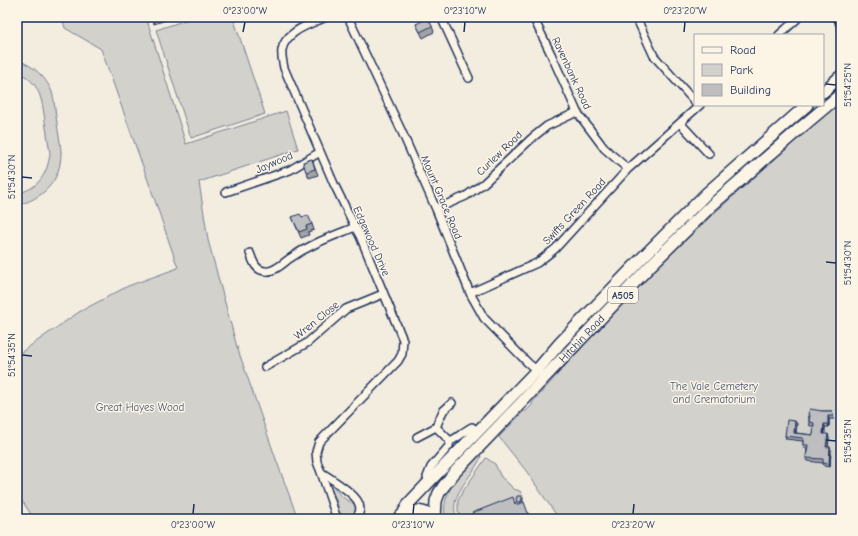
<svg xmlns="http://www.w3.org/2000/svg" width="858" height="536" font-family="'Comic Neue',sans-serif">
  <rect width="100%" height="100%" fill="#f3ede0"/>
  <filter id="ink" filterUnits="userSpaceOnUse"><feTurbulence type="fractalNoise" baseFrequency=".025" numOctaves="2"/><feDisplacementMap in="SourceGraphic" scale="8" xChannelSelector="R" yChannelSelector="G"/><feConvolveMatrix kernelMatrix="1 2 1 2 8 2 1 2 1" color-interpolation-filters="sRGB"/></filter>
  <g filter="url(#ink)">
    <path fill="#d3d1cc" stroke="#778095" d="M62 17H146L186 144 286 111 298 149 199 182 208 240 237 347 277 462 298 519H34L17 493V355L79 312 128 286 178 268 151 189 101 49 65 28Z
      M195 17H233L265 114 191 138 156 30Z
      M17 60C33 65 46 77 52 92 55 102 55 113 57 123 58 133 61 143 61 153 61 181 43 199 17 205V193C38 190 48 173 50 153 48 142 47 132 45 121 42 100 40 81 17 72Z
      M841 101V519H559L527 472 499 437 524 411H526L532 405V403L601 326 657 267 711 216 814 124Z
      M814 105H822L577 336 552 361 551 360 606 301 706 200 792 123Z
      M479 454 481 457C479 462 476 466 473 471 463 486 449 500 457 519H446C438 494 463 471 479 454Z
      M486 458 495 464 501 477 509 484 513 489 520 491 524 499 474 519H461L458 511V500L463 491Z
      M328 480 330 481C338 493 341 498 355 504 359 513 350 523 342 516 338 514 339 511 338 507 337 498 330 490 328 480Z"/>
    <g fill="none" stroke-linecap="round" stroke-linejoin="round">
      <defs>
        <path id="street" d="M326 17C311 24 285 31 282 50 281 56 283 62 284 68L334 184 355 227 360 236 403 340 402 354 398 361 319 442 316 452 317 462 321 472 336 516 340 519
          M348 17 401 130 436 209 470 293 484 318 528 363 539 372
          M441 17 469 78
          M533 17 551 54 577 112 604 148 628 169
          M636 17 654 56 695 102
          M779 35 797 19V17
          M680 123 709 154
          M226 192 290 170 320 152
          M436 209 466 196 484 183 532 138 547 126 577 112
          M250 253C253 261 255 270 265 271 273 273 282 264 289 259 310 244 331 237 355 227
          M470 293 537 263 555 249 628 169 700 105
          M265 367 307 343 346 309 383 294
          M436 427 443 411 452 403
          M417 437 436 427 450 441 449 446 431 467 427 477 430 481
          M450 441C458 438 464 431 472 427L477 431
          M321 472C331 479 354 493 358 502 362 509 359 515 354 519"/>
        <g id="primary">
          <path d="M823 92 841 76"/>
          <path d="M402 516 409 503 430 481 537 370 560 343 644 256 707 193 807 105"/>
          <path d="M400 517C412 508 425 510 436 519"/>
          <path id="s1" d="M435 518 436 501 439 493 443 487 454 473 522 402 545 377 652 264 712 205 797 131 841 94"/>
        </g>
      </defs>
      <use href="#street" stroke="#1b2f5e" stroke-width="10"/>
      <use href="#primary" stroke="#1b2f5e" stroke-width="14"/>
      <use href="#street" stroke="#fcf5e5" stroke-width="7"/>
      <use href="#primary" stroke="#fcf5e5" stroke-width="11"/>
    </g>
    <path fill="#a3a3a5" stroke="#1b2f5e" d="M152 17H175L154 24Z
      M841 17V37L838 32 833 18Z
      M416 24 432 26 434 32 423 38Z
      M312 159 318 175 309 178 303 162Z
      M292 217H302L312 224 314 230 308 232 309 235 301 238Z
      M822 411H832L834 419H829V427H825V434L829 438 828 447H830L831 450 830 467 824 466 823 463 808 461 806 458 807 448H804L803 445V441L786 439 785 436 797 424 796 433 813 435 814 426H810L809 422V418L808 414Z"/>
    <path fill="#858586" stroke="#1b2f5e" d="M828 416 829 419V427L828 424Z
      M795 421 797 424 795 436 794 433Z
      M824 424 825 427 824 437 823 434Z
      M828 434 829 438 828 450 826 447Z
      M830 447 831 450 830 467 829 464Z
      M522 498 524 504 522 509 520 502Z"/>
    <path fill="#bebec0" stroke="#1b2f5e" d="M835 17H841V29H839L835 23 836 22 833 18Z
      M428 18 432 26 420 32 416 24Z
      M312 159 315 169 306 172 303 162Z
      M300 214 302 217 308 215 312 224 306 226 307 229 299 232 292 217Z
      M810 409 822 411H832L833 416H828V424H824L823 434H828L826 447H830L829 464 823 463V459L806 458 808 445H803V438L785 436 787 420 795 421 794 433 813 435 814 423 809 422 810 415 808 414Z
      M517 496H521L522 498V500L520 502H518L517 505 524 502 530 519H511L510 518 508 519H474L472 513 513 497 515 504 517 501 516 499Z"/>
  </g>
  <path fill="none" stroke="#1b2f5e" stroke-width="1.5" d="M243 32 245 22M464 32 465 22M684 32 685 22M826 84 836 85M22 177 32 178M826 262 836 263M22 355 32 356M826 440 836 441M193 514 194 504M413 514 414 504M633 514 634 504"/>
  <g text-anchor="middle" stroke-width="3" stroke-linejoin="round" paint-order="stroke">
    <rect fill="#fcf5e5" stroke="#5e6a86" stroke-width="1" x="608" y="287" width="30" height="16" rx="3"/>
    <g font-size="10" font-weight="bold" fill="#1b2f5e">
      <text x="623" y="299">A505</text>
    </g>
    <g font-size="11" fill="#1b2f5e" stroke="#fcf5e5">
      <text transform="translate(572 73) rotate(65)" y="4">Ravenbank Road</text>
      <text transform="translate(499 153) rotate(-44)" y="4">Curlew Road</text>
      <text transform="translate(274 162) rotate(-23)" y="4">Jaywood</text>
      <text transform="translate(442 197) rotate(67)" y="4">Mount Grace Road</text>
      <text transform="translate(574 211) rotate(-47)" y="4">Swifts Green Road</text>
      <text transform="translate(372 241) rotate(66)" y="4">Edgewood Drive</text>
      <text transform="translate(316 320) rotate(-39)" y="4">Wren Close</text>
      <text dy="4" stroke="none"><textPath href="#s1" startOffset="236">Hitchin Road</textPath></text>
    </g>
    <g font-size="11" fill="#49587a" stroke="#fcf5e5">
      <text x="714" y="390">The Vale Cemetery<tspan x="714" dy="13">and Crematorium</tspan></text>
      <text x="140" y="411">Great Hayes Wood</text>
    </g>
  </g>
  <rect width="858" height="536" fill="none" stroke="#fcf5e5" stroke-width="44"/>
  <rect x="694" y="34" width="130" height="72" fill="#fcf5e5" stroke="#a2a6af"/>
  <rect x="702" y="47" width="20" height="6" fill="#fcf5e5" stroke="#a2a6af"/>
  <text x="730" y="54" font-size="12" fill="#1b2f5e">Road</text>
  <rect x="702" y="64" width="20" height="12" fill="#d3d1cc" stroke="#a2a6af"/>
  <text x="730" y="74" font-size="12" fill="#1b2f5e">Park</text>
  <rect x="702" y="84" width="20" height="12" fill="#bebec0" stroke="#a2a6af"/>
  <text x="730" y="94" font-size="12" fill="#1b2f5e">Building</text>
  <rect x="22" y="22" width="814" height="492" fill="none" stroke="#1b2f5e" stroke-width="1.5"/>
  <g font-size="10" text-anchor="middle" fill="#1b2f5e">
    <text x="245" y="14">0°23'00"W</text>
    <text x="465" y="14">0°23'10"W</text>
    <text x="685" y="14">0°23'20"W</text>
    <text transform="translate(847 85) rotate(-90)" y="4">51°54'25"N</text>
    <text transform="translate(11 177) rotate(-90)" y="4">51°54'30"N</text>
    <text transform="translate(847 263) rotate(-90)" y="4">51°54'30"N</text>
    <text transform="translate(11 355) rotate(-90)" y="4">51°54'35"N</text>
    <text transform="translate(847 441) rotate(-90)" y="4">51°54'35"N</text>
    <text x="193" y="528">0°23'00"W</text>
    <text x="413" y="528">0°23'10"W</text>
    <text x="633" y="528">0°23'20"W</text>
  </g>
</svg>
